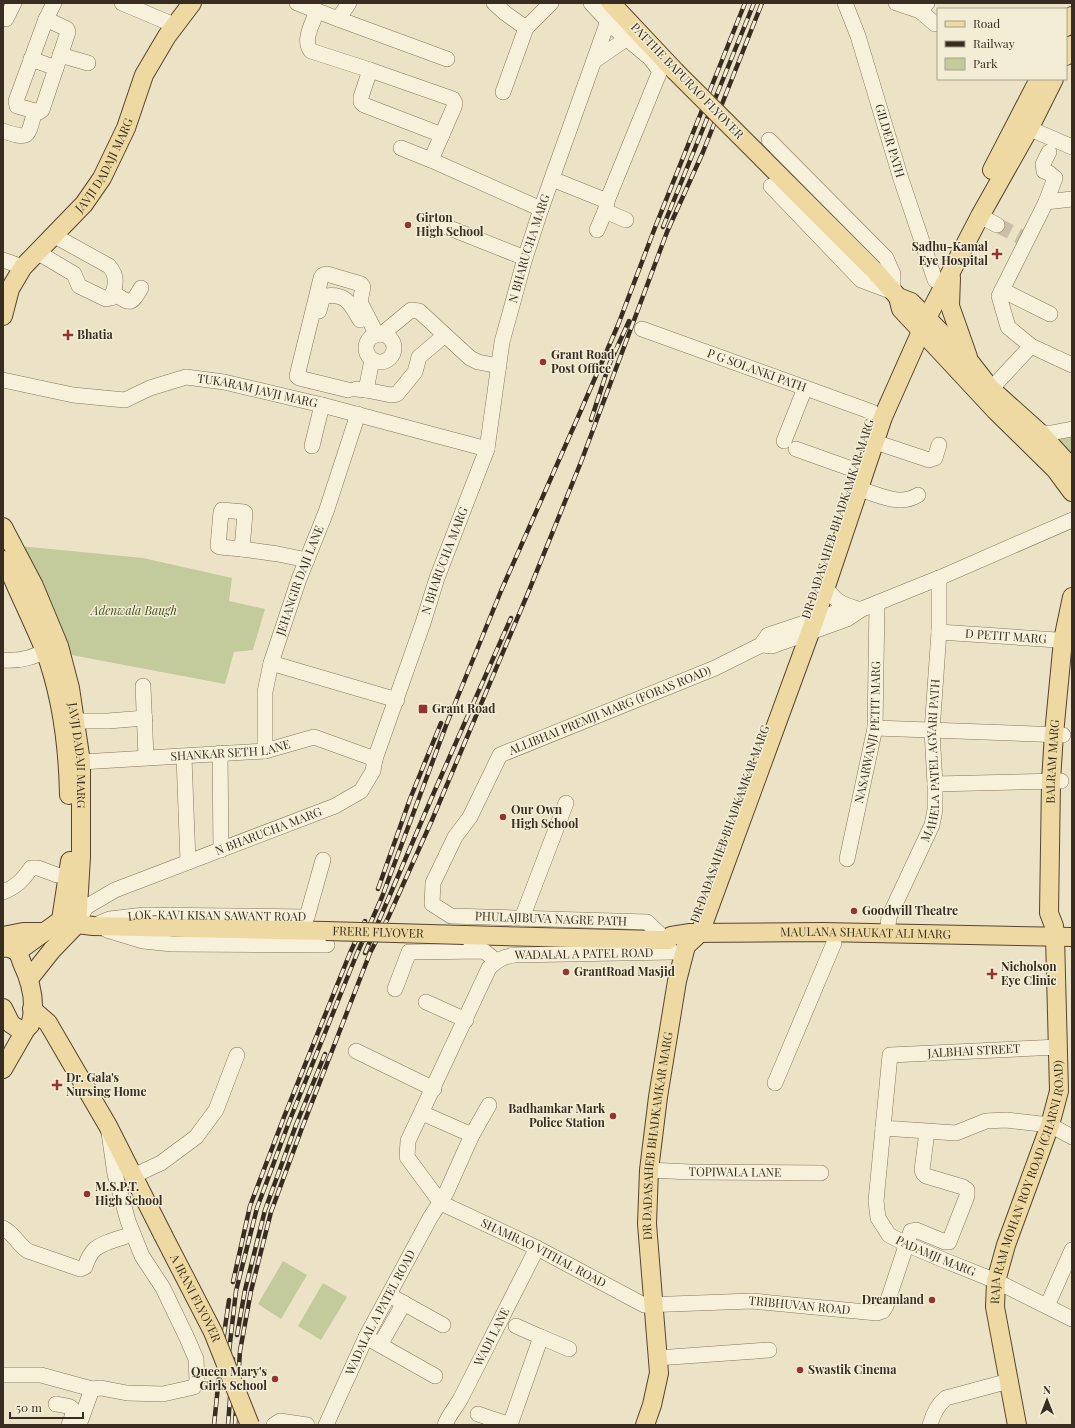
<svg xmlns="http://www.w3.org/2000/svg" width="1075" height="1428" font-family="'Playfair Display',serif">
  <rect width="100%" height="100%" fill="#ece3c7"/>
  <path fill="#c3ca9b" d="M1072 432V475L1052 447 1058 439Z
    M9 545 143 558 232 578 229 601 265 609 253 650 234 652 225 684 61 653Z
    M283 1261 307 1275 281 1319 258 1304Z
    M323 1283 347 1297 321 1340 298 1326Z"/>
  <g fill="none" stroke-linecap="round" stroke-linejoin="round">
    <path stroke="#c8bfa6" stroke-width="15" stroke-dasharray="15 8" stroke-linecap="butt" d="M997 225 1021 237"/>
    <defs>
      <g id="minor">
        <path d="M122 3 167 22 174 27"/>
        <path d="M297 3 338 19 447 59"/>
        <path d="M494 3 505 13 526 28"/>
        <path id="s1" d="M845 3 858 36 901 179 935 280"/>
        <path d="M896 3 920 11 927 3"/>
        <path d="M317 11C313 23 302 40 311 51L370 70 453 99 455 103 454 107 431 160 541 209"/>
        <path d="M920 11 935 24"/>
        <path d="M6 19 14 3"/>
        <path d="M338 19 349 3"/>
        <path d="M60 55 88 63"/>
        <path d="M31 59 56 68"/>
        <path d="M594 61 626 39"/>
        <path d="M370 70 361 97V102L364 105 442 135"/>
        <path d="M503 92 526 28 551 3"/>
        <path d="M35 111 17 106 16 101 46 19 54 3"/>
        <path d="M1019 124 1072 147"/>
        <path d="M3 131C31 140 27 137 35 111L39 112 42 110 68 32 67 29 46 19"/>
        <path d="M769 140 886 258 893 274V292L861 280 771 186"/>
        <path d="M401 148 431 160"/>
        <path d="M552 179 607 201 660 71 650 58 613 27 591 3"/>
        <path d="M1072 199 1046 202 999 296 1008 327 1031 346 1072 365"/>
        <path d="M1046 202 1055 178 1049 173 1044 171 1043 164 1049 152"/>
        <path d="M605 211 626 220"/>
        <path d="M980 216 997 225"/>
        <path d="M437 223 525 258"/>
        <path d="M597 230 606 209 607 201"/>
        <path d="M37 252 74 274 79 286 106 299 111 298C116 286 118 276 109 266L53 235"/>
        <path d="M3 260 23 267"/>
        <path d="M1002 290 1050 314"/>
        <path d="M113 293C130 303 130 307 141 288"/>
        <path d="M319 311 322 300 325 296C347 293 351 305 360 320"/>
        <path id="s2" d="M642 329 872 412"/>
        <circle cx="380" cy="348" r="14"/>
        <path d="M382 334 411 310 419 311 470 358 478 362 499 366"/>
        <path id="s3" d="M3 380 73 395 125 400 150 388 186 377 224 382 322 405 487 449"/>
        <path d="M356 389 366 390 372 360"/>
        <path d="M991 389 1031 346"/>
        <path d="M348 390 299 378 297 376 321 278 323 275 327 274 361 284 363 287 360 302 377 335"/>
        <path d="M366 390 391 395 397 394 415 372 419 357 445 335"/>
        <path d="M1040 433H1051L1072 429"/>
        <path d="M784 441 805 388"/>
        <path d="M875 442 929 460 935 458 939 445"/>
        <path d="M312 446 322 405"/>
        <path d="M796 449 852 469"/>
        <path d="M859 489C878 494 899 507 918 495"/>
        <path d="M222 510 244 512 245 513 242 549 220 547 218 546 221 512Z"/>
        <path d="M242 549 278 554 307 560"/>
        <path d="M826 588C835 600 840 604 855 608"/>
        <path id="s4" d="M939 632 1072 641"/>
        <path d="M761 645 772 646 847 619 862 609 939 578 1072 520"/>
        <path d="M3 660C24 662 37 655 55 647"/>
        <path d="M271 663 397 700"/>
        <path d="M143 686 146 757"/>
        <path d="M64 721H108L145 718"/>
        <path d="M875 728 1063 735"/>
        <path id="s5" d="M265 751V692L271 663 299 579 326 512 358 414"/>
        <path d="M220 753 221 850"/>
        <path d="M184 757 188 862"/>
        <path id="s6" d="M81 762 265 751 314 737 375 759"/>
        <path d="M935 784 1061 781"/>
        <path id="s7" d="M847 859 875 728 877 603"/>
        <path d="M3 892C16 887 23 880 31 868H38L57 875"/>
        <path d="M522 918 566 803"/>
        <path id="s8" d="M100 923 110 919 144 915 307 917 323 860"/>
        <path id="s9" d="M77 924 86 907 115 890 335 806 361 791 373 771 375 759 423 623 437 578 487 449 502 342 525 258 541 209 608 21"/>
        <path d="M107 930 143 941 172 944 327 945"/>
        <path id="s10" d="M887 934 889 917 932 825 935 810V784L932 731 939 632V578"/>
        <path id="s11" d="M666 940 647 922 451 916 432 904 433 883 455 837 470 817 500 755 715 668 761 645 768 635 843 610 862 609"/>
        <path id="s12" d="M673 952 514 955C503 957 497 960 489 968L408 1141 407 1157 441 1203 537 1248 644 1305 752 1301 877 1313 883 1311 886 1306 911 1231 916 1230 945 1242H949L967 1196V1190L963 1187 926 1176 923 1173 922 1170 927 1132"/>
        <path d="M395 989 409 952 484 951 496 961"/>
        <path d="M426 1002 466 1020"/>
        <path d="M1058 1047 890 1055 883 1128 956 1133 986 1121 1006 1120 1050 1125 1072 1137"/>
        <path d="M356 1051 434 1089"/>
        <path d="M775 1083 834 943"/>
        <path d="M422 1113 472 1135"/>
        <path id="s13" d="M883 1128 876 1201 878 1218 889 1235 906 1244 946 1261 996 1281 1072 1319"/>
        <path id="s14" d="M649 1170 690 1172 821 1173"/>
        <path d="M133 1176 161 1163 196 1137 216 1110 237 1055"/>
        <path d="M3 1228C14 1233 18 1245 28 1251L80 1269 85 1267C87 1261 89 1255 94 1250 102 1242 122 1238 133 1234"/>
        <path d="M389 1295 443 1325"/>
        <path d="M1047 1306 1072 1250"/>
        <path d="M366 1337 435 1376"/>
        <path d="M541 1337 569 1349"/>
        <path d="M380 1345 404 1303"/>
        <path d="M657 1358 769 1350"/>
        <path d="M3 1375H41L92 1389 101 1388 127 1393 163 1394 194 1387 197 1381 196 1359 187 1338 163 1288 142 1256 128 1221 115 1174 109 1133"/>
        <path d="M56 1404C75 1407 76 1407 69 1425"/>
        <path d="M478 1414 510 1425"/>
        <path d="M79 1425 92 1389"/>
        <path d="M274 1425 280 1421 307 1425"/>
        <path id="s15" d="M326 1425 366 1337 430 1218 446 1193 472 1135 489 1105"/>
        <path id="s16" d="M445 1425C448 1416 456 1407 461 1398L537 1248"/>
        <path d="M510 1425 541 1337 516 1326"/>
        <path d="M930 1425C933 1414 937 1405 946 1398L1009 1381"/>
      </g>
      <g id="major">
        <path d="M611 3 675 71"/>
        <path d="M1066 27 1072 16"/>
        <path d="M1066 56 1072 45"/>
        <path d="M763 159 875 271 898 297 911 302 919 310 970 362 991 389 1040 433 1072 468"/>
        <path d="M992 170 1039 79"/>
        <path d="M951 278 950 306 968 357"/>
        <path d="M898 297 901 309 995 410 1055 469 1072 492"/>
        <path id="s17" d="M3 316 10 289 23 267 84 204 102 178 126 128 144 75 167 36 192 3"/>
        <path id="s18" d="M3 527 34 586 59 646 70 688 81 762V857L77 924 52 950 29 979"/>
        <path d="M3 560 10 572C21 598 34 624 45 651 62 697 68 746 69 795"/>
        <path d="M66 921 77 924 93 926 326 931"/>
        <path id="s19" d="M464 935 658 940H668L671 936 690 933 822 932 1072 937"/>
        <path d="M3 936 23 932H45"/>
        <path d="M3 948 5 947C9 948 14 949 17 952 19 954 21 960 22 963 31 982 37 1004 30 1025L26 1029 3 1069"/>
        <path d="M17 952 61 920 70 861"/>
        <path d="M3 1008 11 1024 20 1030 26 1029"/>
        <path d="M32 1009 48 1023 108 1126 163 1235"/>
        <path id="s20" d="M645 1425 652 1405 659 1373 647 1224 649 1170 658 1097 677 981 686 946 700 933 815 619 883 417 927 318 980 216 1029 129 1054 79"/>
        <path id="s21" d="M1017 1425 995 1307 996 1281 1006 1245 1050 1125 1059 1091 1055 936 1054 926 1049 913 1051 781 1054 734 1063 640 1072 597"/>
      </g>
    </defs>
    <use href="#minor" stroke="#87765d" stroke-width="16"/>
    <use href="#major" stroke="#564431" stroke-width="20"/>
    <use href="#minor" stroke="#f7f0da" stroke-width="15"/>
    <use href="#major" stroke="#edd9a1" stroke-width="18"/>
    <defs>
      <path id="rail" d="M663 227 754 3
        M591 420 609 365 629 321
        M378 889 410 799 441 723
        M365 953 435 790 511 618
        M233 1282 250 1206 284 1117 350 953 365 921
        M237 1335 245 1290 265 1210 296 1125 325 1054
        M227 1369 236 1291 257 1208 289 1122 356 956 382 897 447 723 501 591 582 408 618 325 656 225 745 3
        M214 1425 222 1348 229 1300
        M228 1425 233 1359
        M235 1425 240 1351 251 1291 271 1212 302 1128 370 953 388 918 432 820 528 593 581 462 667 232 703 152 762 3"/>
    </defs>
    <use href="#rail" stroke="#382d20" stroke-width="4.5"/>
    <use href="#rail" stroke="#f4edd6" stroke-width="3" stroke-dasharray="9" stroke-linecap="butt"/>
    <defs>
      <g id="major-bridge">
        <path d="M675 71 763 159"/>
        <path id="s22" d="M326 931 464 935"/>
        <path id="s23" d="M163 1235 213 1332 250 1425"/>
      </g>
    </defs>
    <use href="#major-bridge" stroke="#564431" stroke-width="20" stroke-linecap="butt"/>
    <use href="#major-bridge" stroke="#edd9a1" stroke-width="18"/>
  </g>
  <g fill="#933430" stroke="#f4edd6" stroke-width="1.5">
    <circle cx="408" cy="225" r="4"/>
    <path d="M995 248h4v4h4v4h-4v4h-4v-4h-4v-4h4z"/>
    <path d="M66 329h4v4h4v4h-4v4h-4v-4h-4v-4h4z"/>
    <circle cx="543" cy="362" r="4"/>
    <rect x="418" y="704" width="10" height="10" rx="2"/>
    <circle cx="503" cy="817" r="4"/>
    <circle cx="854" cy="911" r="4"/>
    <circle cx="566" cy="972" r="4"/>
    <path d="M990 968h4v4h4v4h-4v4h-4v-4h-4v-4h4z"/>
    <path d="M55 1079h4v4h4v4h-4v4h-4v-4h-4v-4h4z"/>
    <circle cx="613" cy="1116" r="4"/>
    <circle cx="87" cy="1194" r="4"/>
    <circle cx="932" cy="1300" r="4"/>
    <circle cx="800" cy="1370" r="4"/>
    <circle cx="275" cy="1379" r="4"/>
  </g>
  <g text-anchor="middle" stroke-width="3" stroke-linejoin="round" paint-order="stroke">
    <g font-size="12" fill="#382d20" stroke="#f4edd6">
      <text transform="translate(687 81) rotate(46)" y="4">PATTHE BAPURAO FLYOVER</text>
      <text dy="4" stroke="none"><textPath href="#s1" startOffset="145">GILDER PATH</textPath></text>
      <text dy="4" stroke="none"><textPath href="#s17" startOffset="185">JAVJI DADAJI MARG</textPath></text>
      <text dy="4" stroke="none"><textPath href="#s9" startOffset="889">N BHARUCHA MARG</textPath></text>
      <text dy="4" stroke="none"><textPath href="#s2" startOffset="122">P G SOLANKI PATH</textPath></text>
      <text dy="4" stroke="none"><textPath href="#s3" startOffset="262">TUKARAM JAVJI MARG</textPath></text>
      <text transform="translate(838 519) rotate(-72)" y="4">DR DADASAHEB BHADKAMKAR MARG</text>
      <text dy="4" stroke="none"><textPath href="#s9" startOffset="564">N BHARUCHA MARG</textPath></text>
      <text dy="4" stroke="none"><textPath href="#s5" startOffset="176">JEHANGIR DAJI LANE</textPath></text>
      <text dy="4" stroke="none"><textPath href="#s4" startOffset="67">D PETIT MARG</textPath></text>
      <text dy="4" stroke="none"><textPath href="#s11" startOffset="529">ALLIBHAI PREMJI MARG (FORAS ROAD)</textPath></text>
      <text dy="4" stroke="none"><textPath href="#s7" startOffset="129">NASARWANJI PETIT MARG</textPath></text>
      <text dy="4" stroke="none"><textPath href="#s6" startOffset="150">SHANKAR SETH LANE</textPath></text>
      <text dy="4" stroke="none"><textPath href="#s18" startOffset="243">JAVJI DADAJI MARG</textPath></text>
      <text dy="4" stroke="none"><textPath href="#s10" startOffset="183">MAHELA PATEL AGYARI PATH</textPath></text>
      <text dy="4" stroke="none"><textPath href="#s21" startOffset="677">BALRAM MARG</textPath></text>
      <text transform="translate(730 824) rotate(-70)" y="4">DR DADASAHEB BHADKAMKAR MARG</text>
      <text dy="4" stroke="none"><textPath href="#s9" startOffset="217">N BHARUCHA MARG</textPath></text>
      <text dy="4" stroke="none"><textPath href="#s8" startOffset="118">LOK-KAVI KISAN SAWANT ROAD</textPath></text>
      <text transform="translate(551 919) rotate(2)" y="4">PHULAJIBUVA NAGRE PATH</text>
      <text dy="4" stroke="none"><textPath href="#s22" startOffset="52">FRERE FLYOVER</textPath></text>
      <text dy="4" stroke="none"><textPath href="#s19" startOffset="404">MAULANA SHAUKAT ALI MARG</textPath></text>
      <text transform="translate(584 954) rotate(-1)" y="4">WADALAL A PATEL ROAD</text>
      <text transform="translate(974 1051) rotate(-3)" y="4">JALBHAI STREET</text>
      <text dy="4" stroke="none"><textPath href="#s20" startOffset="292">DR DADASAHEB BHADKAMKAR MARG</textPath></text>
      <text dy="4" stroke="none"><textPath href="#s14" startOffset="86">TOPIWALA LANE</textPath></text>
      <text dy="4" stroke="none"><textPath href="#s21" startOffset="250">RAJA RAM MOHAN ROY ROAD (CHARNI ROAD)</textPath></text>
      <text dy="4" stroke="none"><textPath href="#s12" startOffset="566">SHAMRAO VITHAL ROAD</textPath></text>
      <text dy="4" stroke="none"><textPath href="#s13" startOffset="162">PADAMJI MARG</textPath></text>
      <text dy="4" stroke="none"><textPath href="#s23" startOffset="71">A IRANI FLYOVER</textPath></text>
      <text dy="4" stroke="none"><textPath href="#s12" startOffset="835">TRIBHUVAN ROAD</textPath></text>
      <text dy="4" stroke="none"><textPath href="#s15" startOffset="125">WADALAL A PATEL ROAD</textPath></text>
      <text dy="4" stroke="none"><textPath href="#s16" startOffset="100">WADI LANE</textPath></text>
    </g>
    <g font-size="12" font-weight="bold" fill="#382d20" stroke="#f4edd6" text-anchor="start">
      <text x="416" y="222">Girton<tspan x="416" dy="14">High School</tspan></text>
      <text x="988" y="251" text-anchor="end">Sadhu-Kamal<tspan x="988" dy="14">Eye Hospital</tspan></text>
      <text x="77" y="339">Bhatia</text>
      <text x="551" y="359">Grant Road<tspan x="551" dy="14">Post Office</tspan></text>
      <text x="432" y="713">Grant Road</text>
      <text x="511" y="814">Our Own<tspan x="511" dy="14">High School</tspan></text>
      <text x="862" y="915">Goodwill Theatre</text>
      <text x="1001" y="971">Nicholson<tspan x="1001" dy="14">Eye Clinic</tspan></text>
      <text x="574" y="976">GrantRoad Masjid</text>
      <text x="66" y="1082">Dr. Gala's<tspan x="66" dy="14">Nursing Home</tspan></text>
      <text x="605" y="1113" text-anchor="end">Badhamkar Mark<tspan x="605" dy="14">Police Station</tspan></text>
      <text x="95" y="1191">M.S.P.T.<tspan x="95" dy="14">High School</tspan></text>
      <text x="924" y="1304" text-anchor="end">Dreamland</text>
      <text x="808" y="1374">Swastik Cinema</text>
      <text x="267" y="1376" text-anchor="end">Queen Mary's<tspan x="267" dy="14">Girls School</tspan></text>
    </g>
    <g font-size="12" font-style="italic" fill="#475428" stroke="#f4edd6">
      <text x="134" y="615">Adenwala Baugh</text>
    </g>
  </g>
  <rect width="1075" height="1428" fill="none" stroke="#382d20" stroke-width="8"/>
  <rect x="937" y="8" width="130" height="72" fill="#f4edd6" stroke="#a9a08d"/>
  <rect x="945" y="21" width="20" height="6" fill="#edd9a1" stroke="#a9a08d"/>
  <text x="973" y="28" font-size="12" fill="#382d20">Road</text>
  <rect x="945" y="41" width="20" height="6" fill="#382d20" stroke="#a9a08d"/>
  <text x="973" y="48" font-size="12" fill="#382d20">Railway</text>
  <rect x="945" y="58" width="20" height="12" fill="#c3ca9b" stroke="#a9a08d"/>
  <text x="973" y="68" font-size="12" fill="#382d20">Park</text>
  <g transform="translate(1047 1400)" stroke="#f4edd6" stroke-width="3" paint-order="stroke">
  <path d="M0-3L7 15L0 10L-7 15Z" fill="#382d20"/>
  <text y="-6" font-size="11" font-weight="bold" text-anchor="middle" fill="#382d20">N</text>
  </g>
  <path d="M10 1412v6h73v-6" fill="none" stroke="#382d20" stroke-width="2"/>
  <text x="16" y="1412" font-size="12" fill="#382d20" stroke="#f4edd6" stroke-width="3" paint-order="stroke">50 m</text>
</svg>
